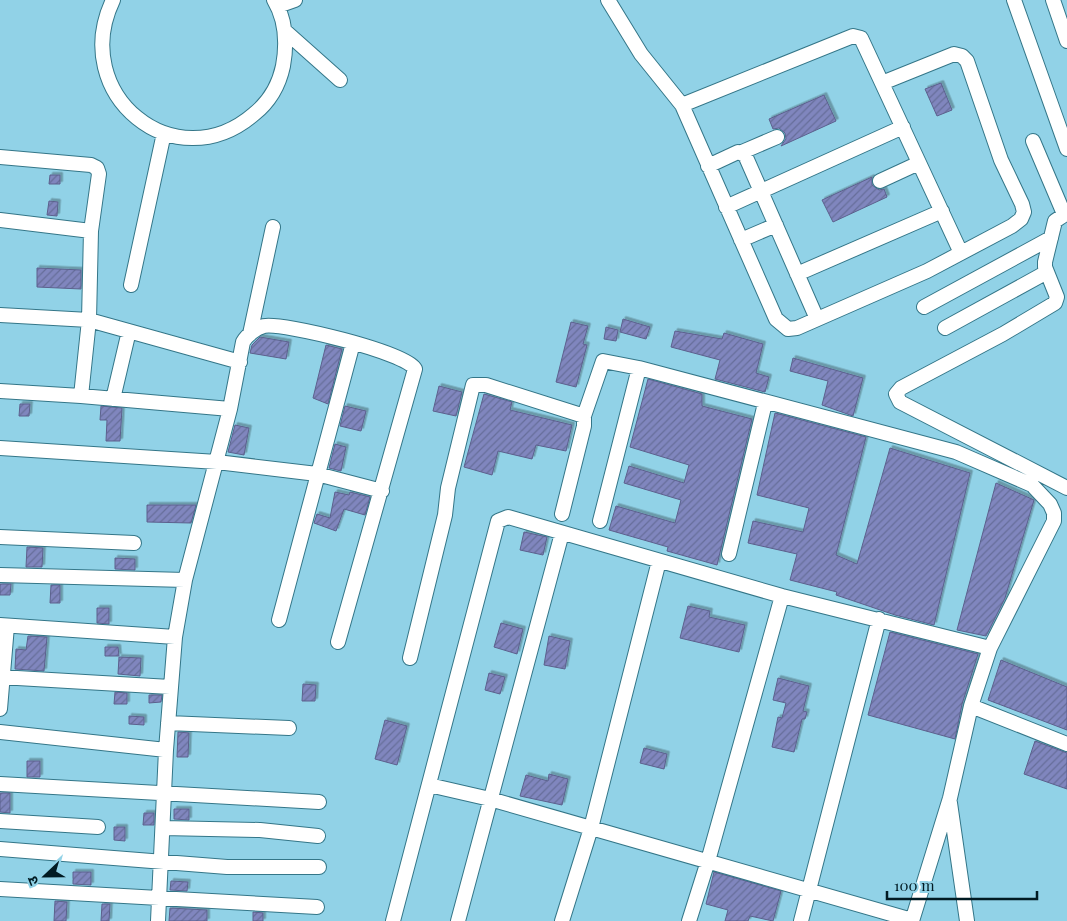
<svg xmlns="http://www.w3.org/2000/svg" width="1067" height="921" font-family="'Playfair Display','Noto Sans Devanagari',serif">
  <defs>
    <pattern id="building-hatch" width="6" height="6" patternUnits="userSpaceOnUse" patternTransform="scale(1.25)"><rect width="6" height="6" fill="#8086be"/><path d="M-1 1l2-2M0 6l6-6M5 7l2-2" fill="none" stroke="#666d9a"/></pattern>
    <filter id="shadow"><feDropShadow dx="2.5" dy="-2.5" stdDeviation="0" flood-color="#0004"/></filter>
  </defs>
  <rect width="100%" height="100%" fill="#91d2e7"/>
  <path fill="url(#building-hatch)" stroke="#5c608d" filter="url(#shadow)" d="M941 83 952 110 937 116 925 89Z
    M824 95 836 121 781 146 786 139 785 133 779 128 773 129 769 119Z
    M50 175H60V184H49Z
    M872 177V185L879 190 884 189 887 197 833 222 822 200Z
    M49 201 58 202 57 216 47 215Z
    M37 268 81 270V289L37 287Z
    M623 319 650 327 646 339 620 332Z
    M571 322 588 326 583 344 587 345 576 387 556 382Z
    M606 327 618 330 616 341 604 339Z
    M675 331 722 339 724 333 763 344 756 373 769 377 765 392 715 379 720 360 671 347Z
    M260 337 289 342 286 359 250 353 252 345Z
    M326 345 342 349 328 404 313 398Z
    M793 358 863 378 853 416 822 405 828 381 790 371Z
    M648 379 702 394V406L752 419 717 565 667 551 668 547 609 530 616 506 675 523 681 500 624 483 629 466 684 483 689 465 630 447Z
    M439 386 462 392 456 416 433 411Z
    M484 394 512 402 510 410 572 425 566 451 536 445 532 459 498 451 492 475 464 467Z
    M20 404H30L29 416H19Z
    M101 406 122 408 120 441H106L107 420H100Z
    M345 406 366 411 361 431 340 426Z
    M775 413 866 437 836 555 857 564 890 448 970 473 934 625 895 615 836 595 837 592 790 580 797 554 748 543 753 521 803 532 809 508 757 495Z
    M235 425 249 428 244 455 228 452Z
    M335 444 346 447 341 471 329 468Z
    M996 483 1034 500 1005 598 986 636 957 630Z
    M335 492 349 495 350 492 370 497 365 515 344 509 336 531 314 523 317 514 330 518Z
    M147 505H196L191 523 147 522Z
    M524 532 547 537 543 555 520 550Z
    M27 547 43 548 42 567H26Z
    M115 558 135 559V570L115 569Z
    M0 584H11L10 595H0Z
    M51 585H60V603H50Z
    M688 606 710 611 709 617 745 625 739 652 680 638Z
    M97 608H109V624L97 623Z
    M501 623 523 629 517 654 494 647Z
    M890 632 978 654 962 704 955 739 868 715Z
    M28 636 47 637 44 671 15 669 16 649 26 650Z
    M549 636 570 641 565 669 544 665Z
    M105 647H118L119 656H105Z
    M119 657 141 658 140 676 118 674Z
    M1001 660 1067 687V730L988 700Z
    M489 673 505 677 500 694 485 690Z
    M778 678 809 686 803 711 807 712 805 719H802L794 752 772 747 778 717 782 718 786 703 773 700Z
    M303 684 316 685 315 701H302Z
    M115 692 127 693V704H114Z
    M149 695H162L161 702 149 703Z
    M129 716 144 717V725L129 724Z
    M385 720 407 726 397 765 375 759Z
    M178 732 189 733 188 757H177Z
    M1035 741 1067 753V789L1024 774Z
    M644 748 667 754 664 769 640 763Z
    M27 761H40V777H27Z
    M549 774 568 779 562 805 520 796 526 775 548 781Z
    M0 793H10V813L0 812Z
    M174 809H189V820L174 819Z
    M144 813H154V825H143Z
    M114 827H125V841L114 840Z
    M73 872H91V885L73 884Z
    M714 872 781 891 773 921 750 916 748 921H725L728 910 706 904Z
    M171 881 188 882 187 891 170 890Z
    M55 901 67 902 66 921H54Z
    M102 904H110L109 921H101Z
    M170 908 207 910V921H169Z
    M253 912 263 913V921H253Z"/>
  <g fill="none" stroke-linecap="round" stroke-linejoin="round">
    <defs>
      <path id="minor" d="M113 0C68 94 175 182 254 114 269 102 279 85 283 66 287 44 286 20 274 0
        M608 0 641 54 682 105 776 319 788 329 797 328 927 271 1012 226 1021 219 1024 212 1022 204 1001 160 967 61 962 56 954 54 882 83
        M1014 0 1067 149
        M1053 0 1067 41
        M278 6 295 0
        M285 31 340 80
        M682 105 853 36 861 38 961 253
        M1033 141 1064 214
        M742 152 777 137
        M0 157 91 165 97 168 99 174 91 231 0 220
        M708 166 738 152 745 155 817 319
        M880 181 919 163
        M726 207 903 127
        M1067 213 1055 221 1045 262V267L1057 297 1055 303 1003 334 901 388 896 394 900 402 1067 488
        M741 240 776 225
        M797 274 942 211
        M131 285 164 133
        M924 307 1051 238
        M0 315 89 320 240 362
        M945 328 1047 272
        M250 334 273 227
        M0 391 81 396 230 409
        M81 396 89 320 91 231
        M113 399 129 331
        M0 448 217 462 317 474 382 491
        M562 514 584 426V416L603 361 639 368 956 452 1032 485 1050 504 1054 513V521L990 648
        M600 521 639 368
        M0 537 134 543
        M729 554 765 403
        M0 575 185 580
        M279 620 353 343
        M0 625 175 637
        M410 658 445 515 448 488 473 385H486L584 416
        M0 677 170 687
        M971 706 1067 744
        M0 709 7 626
        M168 723 289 728
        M0 732 166 750
        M0 784 319 802
        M429 785 490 799 912 920
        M950 803 967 921
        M0 821 98 827
        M163 828 260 830 318 836
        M0 849 227 867H319
        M0 889 317 907
        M158 921 166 750 175 637 185 580 230 409 243 342C247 335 256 328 264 326 283 322 408 353 415 369L338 642
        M393 921 498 521 508 517 782 596 990 648 971 706 950 798 912 921
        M458 921 562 533
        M562 921 591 828 659 561
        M689 921 708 861 782 596
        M801 921 879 619"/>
    </defs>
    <use href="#minor" stroke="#347688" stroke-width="16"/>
    <use href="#minor" stroke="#fff" stroke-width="14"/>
  </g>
  <g transform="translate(45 876) rotate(248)" stroke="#91d2e7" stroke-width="4" paint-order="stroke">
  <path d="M0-4L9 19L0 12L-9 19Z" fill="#011b23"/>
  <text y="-8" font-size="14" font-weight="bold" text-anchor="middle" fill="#011b23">उ</text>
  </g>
  <path d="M887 891v8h150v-8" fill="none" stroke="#011b23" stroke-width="2.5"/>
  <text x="894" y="891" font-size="15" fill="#011b23" stroke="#91d2e7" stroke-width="4" paint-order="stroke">100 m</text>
</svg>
